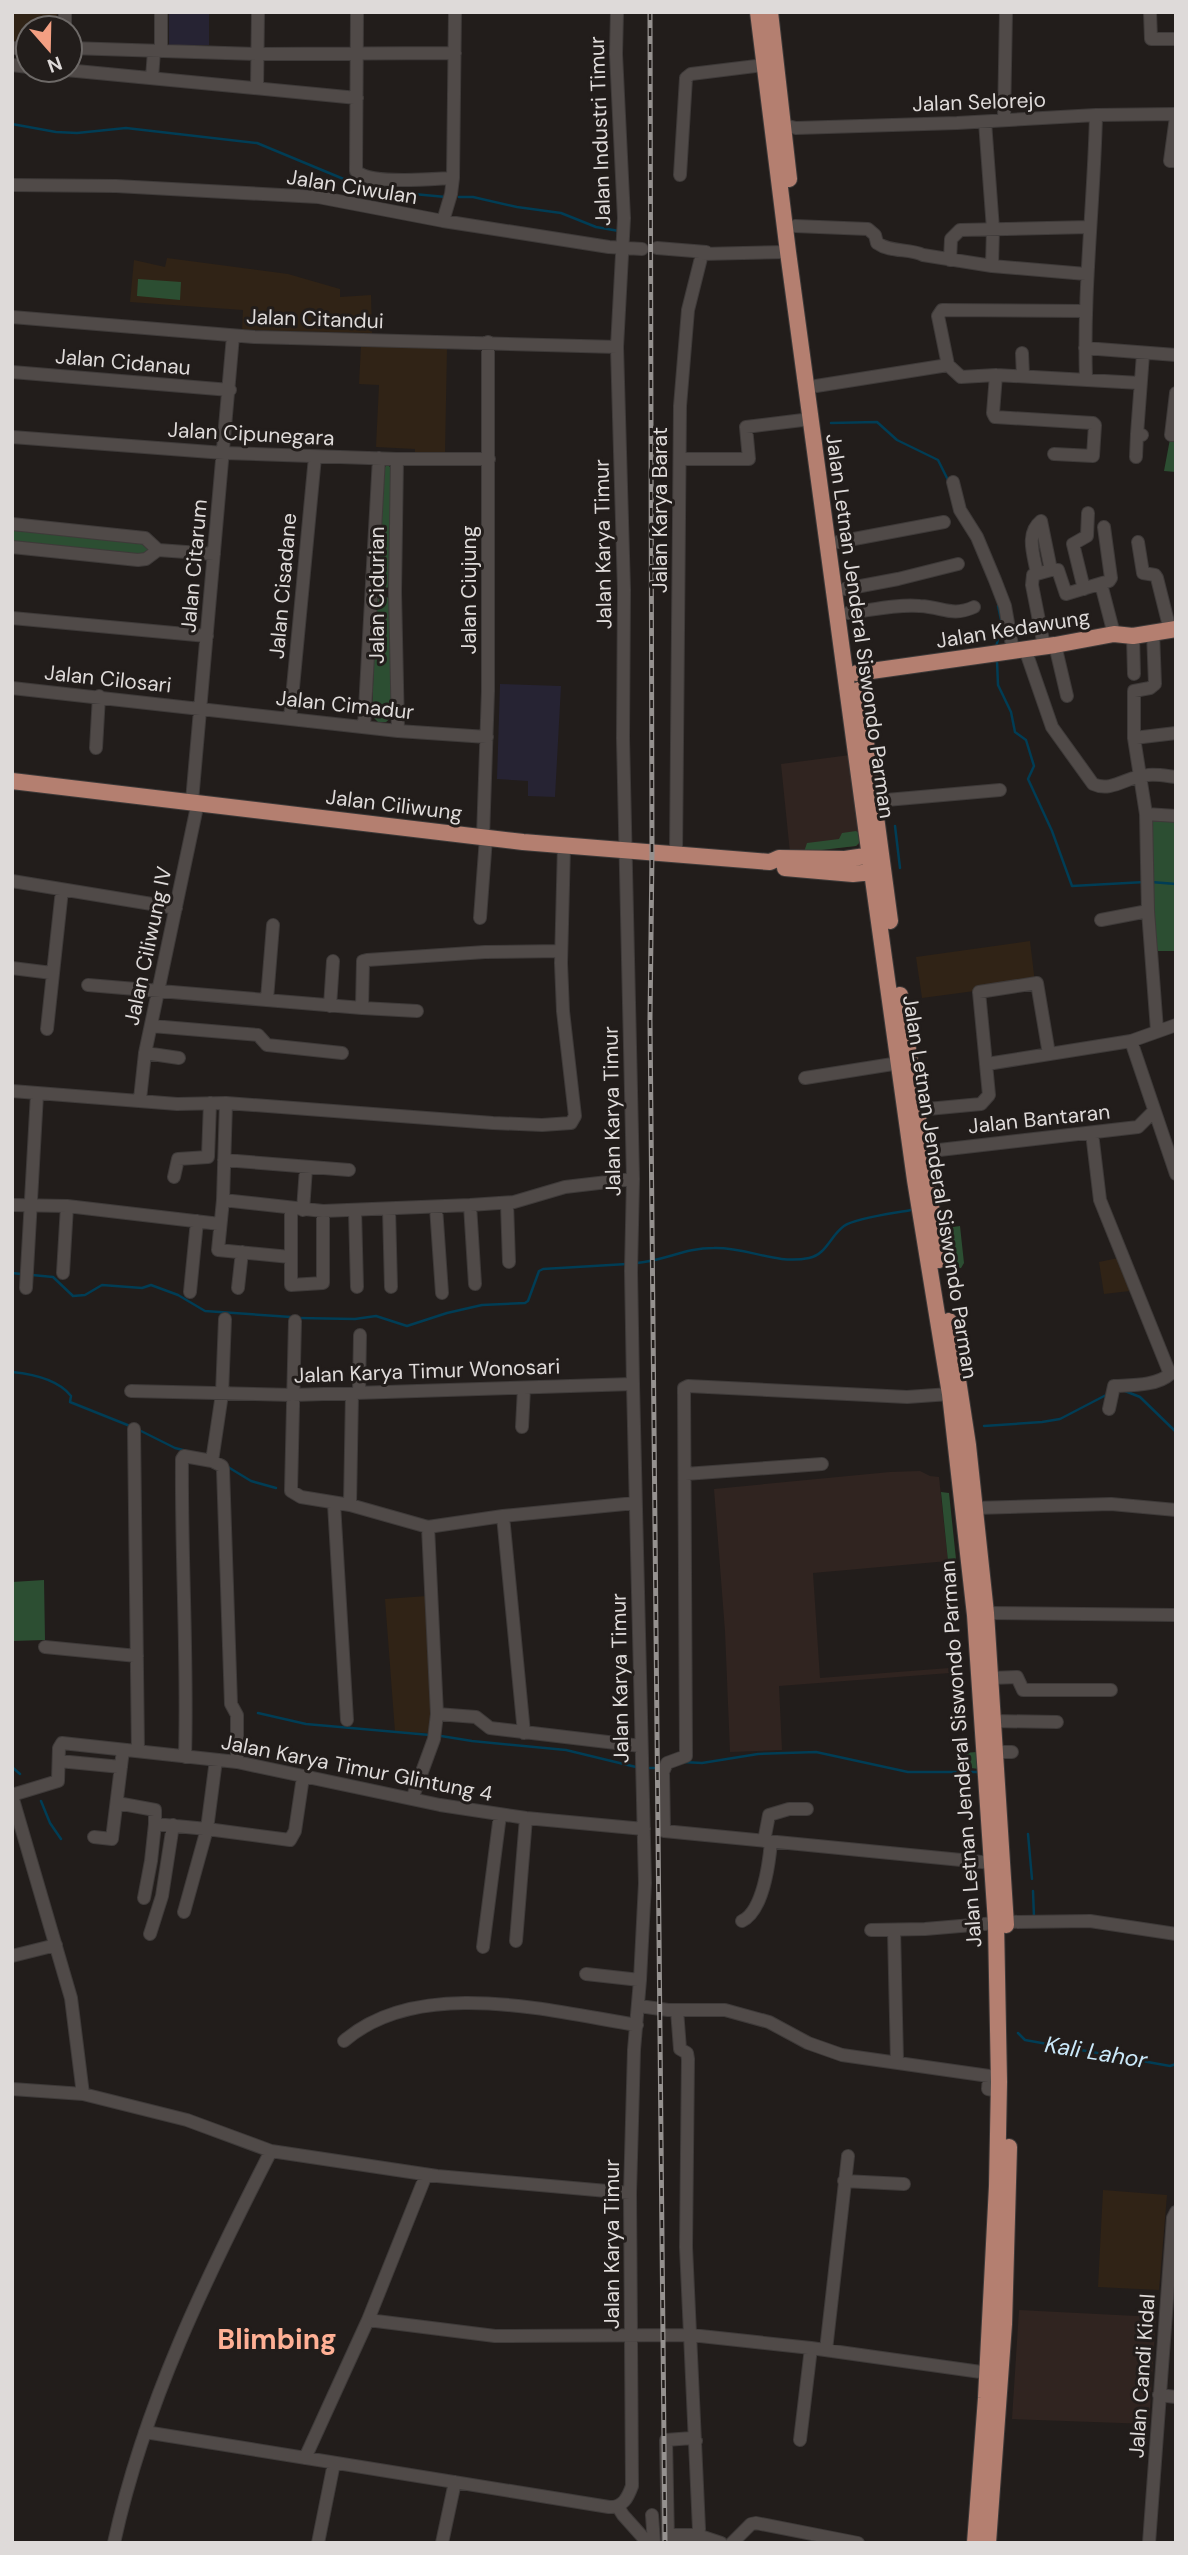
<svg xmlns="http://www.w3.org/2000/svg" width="1188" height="2555" font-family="'DM Sans',sans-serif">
  <rect width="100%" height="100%" fill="#221d1b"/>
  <path fill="#302420" d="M850 755 862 835 860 844 856 846 790 853 781 764Z
    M920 1471 930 1476 939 1477 948 1561 813 1573 820 1678 962 1667 963 1672 779 1686 782 1750 730 1752 725 1631 714 1489 890 1472Z
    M1019 2310 1156 2317 1149 2424 1012 2419Z"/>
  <path fill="#302316" d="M12 12H57L56 28H28V43L12 42Z
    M167 258 288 274 340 289V297L371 295 372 333 242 330 243 310 130 302 134 260 165 267Z
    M361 346 447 348 445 453 415 452V449L376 447 379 385 359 384Z
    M1030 941 1035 983 922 998 916 957Z
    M1118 1258 1130 1291 1104 1294 1099 1262Z
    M427 1596 432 1733 395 1732 385 1599Z
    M1103 2190 1167 2195 1159 2290 1098 2287Z"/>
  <path fill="#262333" d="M169 12H209V45H169Z
    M500 684 561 686 555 797 528 796V781L497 779Z"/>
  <path fill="#2c4e32" d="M138 279 181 282 180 300 137 296Z
    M1176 407V472L1164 471Z
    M387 464 390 467 392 583 387 588 378 587 384 469Z
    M12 527 141 540 148 546V551L143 556 12 544Z
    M379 596 391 598 392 717 386 722H378L372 716 376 599Z
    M1150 816 1176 818V951H1153Z
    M856 831 862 835V840L856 846 804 852 807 843 839 839 842 833Z
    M960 1226 964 1263 961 1268 951 1269 944 1230 946 1228Z
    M941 1492 949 1493 956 1559 948 1561Z
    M44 1580 45 1640 12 1641V1582Z
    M977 1752 979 1769 963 1767 962 1753Z"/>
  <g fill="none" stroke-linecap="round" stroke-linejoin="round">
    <path stroke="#013d55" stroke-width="2.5" d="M12 124 56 132 77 133 126 128 257 143 370 190 446 197
      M459 197H473L517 207 561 213 596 227 619 231
      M831 423 877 422 897 440 938 460 948 480
      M996 647 1002 624 998 606
      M997 661 998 685 1011 712 1015 732 1026 740 1034 766 1028 779 1052 831 1072 886 1145 882
      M895 826 900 868
      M1151 882 1176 884
      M637 1263C667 1260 684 1248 714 1248 748 1247 775 1265 809 1258 827 1254 830 1236 844 1226 855 1218 896 1213 911 1210
      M12 1273 21 1274
      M32 1275 53 1277 73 1296 85 1295 102 1285 142 1288 151 1285 178 1295 205 1311 291 1317
      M298 1318 355 1319 376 1316 407 1326 447 1313 482 1305 525 1303 528 1301 539 1271 543 1269 627 1264
      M12 1372C32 1374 58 1379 71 1396L70 1402 130 1426
      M1125 1391 1140 1397 1176 1432
      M984 1426 1042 1422 1060 1419 1108 1394
      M139 1430 175 1448 187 1451
      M228 1467 251 1481 276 1488
      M258 1713 306 1724 430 1735
      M441 1736 472 1741 566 1750 636 1767
      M683 1762 702 1763 758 1754 816 1752 908 1772H978
      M12 1767 20 1774
      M649 1768H654
      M41 1801 50 1823 61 1839
      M1028 1834 1032 1879
      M1033 1891 1034 1917
      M1018 2033 1025 2040 1170 2066 1176 2064"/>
    <defs>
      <path id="minor" d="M161 12V51
        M357 12 356 171C370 185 431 179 453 178
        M1150 12 1151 39H1176
        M65 28V12
        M12 48H28
        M70 48 258 54 455 53
        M12 65 28 67
        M66 70 357 98
        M152 78 154 51
        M257 88 258 12
        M1176 117 1170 161H1176
        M1004 120 1006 12
        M985 122 993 229 992 266
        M783 125 796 128 957 123 1096 115 1176 114
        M680 175 686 78 691 74 772 64
        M12 185 116 186 318 197 443 221 609 247 642 249
        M443 221 451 194 453 178 455 12
        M795 226 868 229 875 235 877 243C891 253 909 248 923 255L992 266 1086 274
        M657 248 706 252
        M950 260 951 239 960 230 1089 227
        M12 317 254 337 617 347
        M1085 348 1176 355
        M1022 353 1023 376
        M948 365 938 316 942 310 1084 311
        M12 372 230 390
        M996 375 993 413 995 417 1093 423 1095 425 1093 456 1054 454
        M1086 379C1083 290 1094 203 1096 115
        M816 386 948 365 961 377 996 375 1140 383
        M1176 393 1171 435H1176
        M1142 435 1137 434 1143 354
        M12 437 224 453 397 459H489
        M1136 457 1137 434
        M397 459 395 592 398 731
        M681 459H749L746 427 811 419
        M953 482 960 510 977 537 995 580 1005 606 1013 651
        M1041 521 1051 570
        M12 524 145 538 158 550
        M838 542 944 522
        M1138 542 1143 573 1155 575 1157 578 1170 630
        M12 547 138 560 146 559 158 550 214 554
        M1037 574C1034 555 1025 534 1041 521
        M1101 584 1114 634
        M845 589 898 579 958 564
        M1084 589 1073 544 1087 536 1088 513
        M848 613C872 610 897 604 920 606 943 607 952 617 974 607
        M12 618 207 636
        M1153 632 1155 684 1150 688 1134 691V738L1146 814 1148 911 1157 1030
        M1133 636 1134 674
        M1055 645 1067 696
        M1044 646 1032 585 1033 575 1051 570H1058L1066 594 1109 581 1111 578 1104 527
        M1025 649 1052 727 1093 784C1112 793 1129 775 1148 775 1157 774 1167 776 1176 777
        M12 688 398 731 487 737
        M290 719 315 457
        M364 727 379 458
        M1134 738 1176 733
        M96 748 99 696
        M192 801 233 336
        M875 801 1000 790
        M1146 814 1176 816
        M483 837 488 691V342
        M676 855 680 406 688 310 702 254 788 252
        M12 881 176 908
        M480 918 486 838
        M1101 920 1148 911
        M12 968 52 973
        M88 985 362 1008 363 961 367 960 485 952 561 951
        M267 999 273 925
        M330 1006 333 961
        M362 1008 417 1011
        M152 1026 258 1035 267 1045 342 1053
        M47 1029 62 890
        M1131 1041 1176 1174
        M145 1053 179 1058
        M987 1064 1131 1041 1176 1025
        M805 1078 899 1063
        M12 1091 177 1104 226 1103 493 1123 542 1125 571 1123 575 1116 563 1011 561 963 564 846
        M140 1099 145 1053 198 802
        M917 1110 981 1104 989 1095 979 992 1037 983 1049 1054
        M1092 1133 1100 1200 1170 1374 1176 1372
        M922 1152 1138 1127 1153 1112
        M224 1160 349 1170
        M174 1177 178 1159 208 1157 210 1103
        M223 1200 226 1103
        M507 1203 509 1262
        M12 1205 67 1206 220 1224
        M470 1205 475 1284
        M436 1207 442 1293
        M291 1209V1285L323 1283V1211
        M389 1209 391 1287
        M303 1210 306 1168
        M355 1210 357 1287
        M290 1257 218 1250 223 1200 323 1211 470 1205 514 1202 565 1187 633 1179
        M63 1273 67 1206
        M26 1288 37 1094
        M238 1288 242 1252
        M190 1292 197 1221
        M225 1319 222 1394 212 1461 222 1466 223 1469 231 1704 237 1715V1762
        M295 1321 291 1491 301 1497 350 1505 428 1527
        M131 1391 293 1395 633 1384
        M359 1393 360 1335
        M950 1394 907 1397 688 1386 684 1388 686 1756 667 1763 663 1772 664 1831 992 1863
        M1109 1409 1114 1386C1131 1385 1157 1386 1170 1374
        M522 1427 524 1388
        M134 1429 138 1751
        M685 1474 822 1464
        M334 1504 347 1720
        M350 1505 352 1394
        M975 1508 1111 1504 1176 1510
        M503 1516 635 1503
        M986 1613 1176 1615
        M45 1647 137 1656
        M991 1678 1017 1677 1023 1690H1111
        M437 1714 428 1527 503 1516 524 1733
        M994 1721 1057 1722
        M996 1752H1012
        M185 1757C188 1658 181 1559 182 1459L184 1456 212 1461
        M59 1761 121 1767
        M12 1795 58 1781 59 1748 62 1743 237 1762 440 1805 526 1818 644 1829
        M12 1796 71 1998 83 2094
        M412 1799 434 1739 437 1714 476 1717 490 1728 641 1746
        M117 1803 155 1810V1824
        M94 1837 112 1839 123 1750
        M764 1841 769 1815 789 1809H807
        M144 1898 151 1861 155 1824 207 1829 216 1760
        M184 1912 207 1829 290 1840 295 1831 303 1777
        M742 1921C763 1911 769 1864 771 1842
        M1006 1922 1090 1921 1176 1934
        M871 1930 925 1929 996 1923
        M894 1930 897 2061
        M150 1934 162 1896 173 1825
        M516 1941 526 1818
        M483 1947 500 1815
        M12 1956 56 1945
        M586 1974 640 1980
        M639 2006 668 2010H725L769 2022 808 2043 842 2055 989 2076 988 2089 999 2091
        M344 2041C419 1976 549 2011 637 2025
        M12 2089 83 2094 187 2120 271 2151 437 2176 630 2193
        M844 2181 904 2184
        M368 2320 495 2336 691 2335 811 2348 988 2373
        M826 2350 848 2156
        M1159 2395 1176 2397
        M145 2432 609 2507C623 2508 628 2497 632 2486L630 2193 634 2050 640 1980 645 1883 633 1384 631 1271 633 1179 623 738 624 590 617 347 624 218 616 54 617 12
        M800 2440 811 2348
        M305 2458 368 2320 426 2175
        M618 2507 623 2515 648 2543
        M652 2515 654 2543
        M668 2535H697L699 2529 686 2247 688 2059 687 2053 680 2049 677 2010
        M697 2535 721 2543
        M668 2542 666 2440 692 2438 696 2441
        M114 2543C144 2404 207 2276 271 2151
        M318 2543 334 2463
        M442 2543 455 2482
        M732 2543 751 2524 756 2523 858 2543
        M1149 2543 1173 2218 1176 2212"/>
      <path id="major" d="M758 12 788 252 872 872 915 1180 950 1394 975 1615 996 1923 999 2082 997 2186 986 2398 975 2543
        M770 12 789 179
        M857 673 1055 645 1114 634 1133 636 1176 629
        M859 690 890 921
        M12 781 523 842 770 862 779 858 845 859 879 854
        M785 868 853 874 881 871
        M900 995 939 1260
        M949 1321 968 1445 986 1613 1006 1925
        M988 2543 1004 2324 1009 2147"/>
    </defs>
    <use href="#minor" stroke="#3e3a39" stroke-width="14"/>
    <use href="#major" stroke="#3e3a39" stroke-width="18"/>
    <use href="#minor" stroke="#504a48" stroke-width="12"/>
    <use href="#major" stroke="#b47f70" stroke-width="16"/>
    <defs>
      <path id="rail" d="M650 12 652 853 650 1020 665 2543"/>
    </defs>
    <use href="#rail" stroke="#95918f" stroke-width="5"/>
    <use href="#rail" stroke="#221d1b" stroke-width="2.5" stroke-dasharray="8" stroke-linecap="butt"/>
  </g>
  <g text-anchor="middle" stroke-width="6" stroke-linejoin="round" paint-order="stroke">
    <g font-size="21" fill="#dedad9" stroke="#221d1b">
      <text transform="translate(979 102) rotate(-2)" y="7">Jalan Selorejo</text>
      <text transform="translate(600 131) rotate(-92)" y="7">Jalan Industri Timur</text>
      <text transform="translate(352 187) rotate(9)" y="7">Jalan Ciwulan</text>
      <text transform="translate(315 319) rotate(2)" y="7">Jalan Citandui</text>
      <text transform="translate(123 362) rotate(5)" y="7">Jalan Cidanau</text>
      <text transform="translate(251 434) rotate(3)" y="7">Jalan Cipunegara</text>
      <text transform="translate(660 510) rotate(-90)" y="7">Jalan Karya Barat</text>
      <text transform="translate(603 544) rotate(-91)" y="7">Jalan Karya Timur</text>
      <text transform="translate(194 566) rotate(-85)" y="7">Jalan Citarum</text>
      <text transform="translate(283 586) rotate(-85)" y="7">Jalan Cisadane</text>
      <text transform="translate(469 590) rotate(-90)" y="7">Jalan Ciujung</text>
      <text transform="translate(377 595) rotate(-90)" y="7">Jalan Cidurian</text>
      <text transform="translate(860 626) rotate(82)" y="7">Jalan Letnan Jenderal Siswondo Parman</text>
      <text transform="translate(1013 629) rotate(-9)" y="7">Jalan Kedawung</text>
      <text transform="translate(108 679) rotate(6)" y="7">Jalan Cilosari</text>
      <text transform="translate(345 705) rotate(6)" y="7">Jalan Cimadur</text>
      <text transform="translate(394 805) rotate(7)" y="7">Jalan Ciliwung</text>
      <text transform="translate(148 946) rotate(-78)" y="7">Jalan Ciliwung IV</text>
      <text transform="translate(612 1111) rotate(-91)" y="7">Jalan Karya Timur</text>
      <text transform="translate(1039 1119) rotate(-6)" y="7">Jalan Bantaran</text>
      <text transform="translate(940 1187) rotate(81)" y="7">Jalan Letnan Jenderal Siswondo Parman</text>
      <text transform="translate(427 1371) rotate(-2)" y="7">Jalan Karya Timur Wonosari</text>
      <text transform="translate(620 1678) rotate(-91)" y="7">Jalan Karya Timur</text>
      <text transform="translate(961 1754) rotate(-94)" y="7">Jalan Letnan Jenderal Siswondo Parman</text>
      <text transform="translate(357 1768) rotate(11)" y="7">Jalan Karya Timur Glintung 4</text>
      <text transform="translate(612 2244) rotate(-90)" y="7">Jalan Karya Timur</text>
      <text transform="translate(1142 2376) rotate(-86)" y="7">Jalan Candi Kidal</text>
    </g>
    <g font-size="23" font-style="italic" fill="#cbe9fa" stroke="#221d1b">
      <text transform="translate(1096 2052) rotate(9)" y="8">Kali Lahor</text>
    </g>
    <g font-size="28" font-weight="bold" fill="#ffb095" stroke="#221d1b">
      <text x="277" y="2349">Blimbing</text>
    </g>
  </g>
  <rect width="1188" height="2555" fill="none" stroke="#dedad9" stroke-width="28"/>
  <g transform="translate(49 49) rotate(160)"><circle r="33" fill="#221d1b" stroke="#6d6967" stroke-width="2"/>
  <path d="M0-5L12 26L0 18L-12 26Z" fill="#f39f82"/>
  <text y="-10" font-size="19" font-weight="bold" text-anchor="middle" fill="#dedad9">N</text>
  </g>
</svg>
